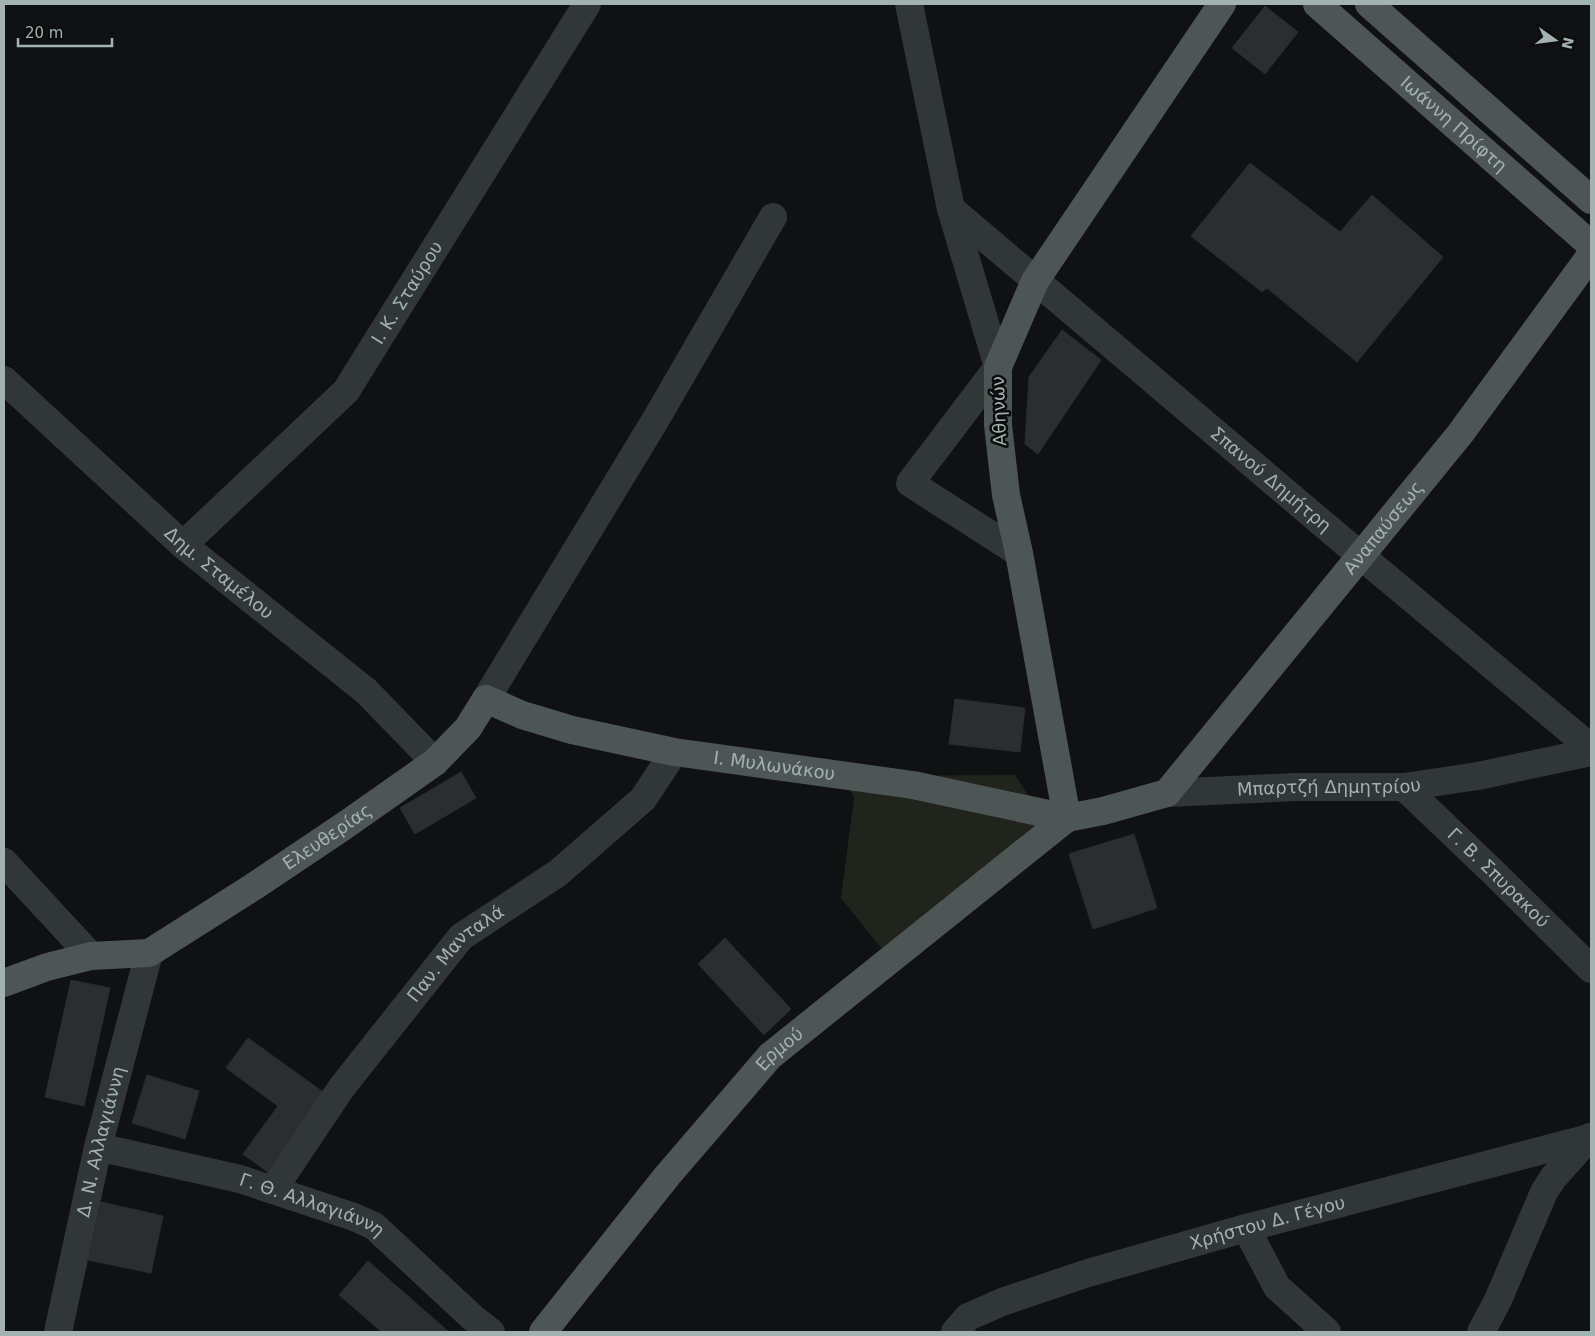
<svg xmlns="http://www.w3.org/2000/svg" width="1595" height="1336" font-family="'DejaVu Sans',sans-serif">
  <rect width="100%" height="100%" fill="#101112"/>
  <path fill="#21241d" d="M1015 775 1051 830 890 959 841 898 854 798 843 776Z"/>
  <path fill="#2b2d2e" stroke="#2a2d2e" d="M1265 6 1298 32 1265 74 1232 48Z
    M1250 163 1340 232 1372 195 1443 257 1357 362 1267 288 1262 292 1191 236Z
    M1062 330 1101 360 1038 454 1025 444 1029 377Z
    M955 699 1025 708 1020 752 949 744Z
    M461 772 476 798 415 834 400 808Z
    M1134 834 1157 908 1093 929 1069 854Z
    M725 938 791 1009 764 1035 698 964Z
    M71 980 110 988 84 1106 45 1097Z
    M248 1038 330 1097 273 1176 243 1154 278 1106 226 1068Z
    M147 1075 199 1091 185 1139 132 1123Z
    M101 1202 163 1216 151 1273 88 1260Z
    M368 1261 449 1332H382L339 1295Z"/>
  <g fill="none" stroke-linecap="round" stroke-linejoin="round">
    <g stroke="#313637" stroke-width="28">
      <path d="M909 4 951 209 998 367 910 483 1019 553"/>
      <path id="s1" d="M951 209 1361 556 1591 748"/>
      <path id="s2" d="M4 380 183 545 366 691 435 762"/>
      <path id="s3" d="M183 545 346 391 587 4"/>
      <path d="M486 699 656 419 773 217"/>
      <path id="s4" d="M1404 787 1494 873 1591 969"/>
      <path id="s5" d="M1167 793 1296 787H1404L1478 776 1591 752"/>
      <path d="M4 862 91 956"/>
      <path id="s6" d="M98 1147 240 1179 354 1217 374 1226 473 1318 491 1332"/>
      <path id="s7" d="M273 1190 342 1087 461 937 558 873 643 799 674 752"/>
      <path d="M1246 1228 1277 1287 1327 1332"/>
      <path id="s8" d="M58 1332 98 1147 149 953"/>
      <path id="s9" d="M955 1332 968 1317 1002 1302 1088 1273 1246 1228 1589 1138"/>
      <path d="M1481 1332 1498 1300 1544 1192 1553 1178 1590 1137"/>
    </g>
    <g stroke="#4e5655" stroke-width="28">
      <path id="s10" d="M1317 4 1591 245"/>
      <path d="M1369 4 1591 200"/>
      <path d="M1067 818 1019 553 1006 495 998 425V367L1035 281 1222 4"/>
      <path id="s11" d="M4 983 47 967 91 956 149 953 253 887 344 826 435 762 468 728 486 699 522 715 572 730 674 752 913 785 1067 818 1103 811 1167 793 1460 434 1591 255"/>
      <path id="s12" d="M543 1332 667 1176 770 1056 1067 818"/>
    </g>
  </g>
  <g text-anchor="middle" stroke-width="5" stroke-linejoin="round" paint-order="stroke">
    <g font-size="18" fill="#a2b2b0" stroke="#0b0c0d">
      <text dy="6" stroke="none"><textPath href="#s10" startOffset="182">Ιωάννη Πρίφτη</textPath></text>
      <text dy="6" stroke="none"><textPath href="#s3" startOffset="340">Ι. Κ. Σταύρου</textPath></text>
      <text transform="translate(999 411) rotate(-92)" y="6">Αθηνών</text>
      <text dy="6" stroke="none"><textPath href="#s1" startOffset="419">Σπανού Δημήτρη</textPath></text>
      <text dy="6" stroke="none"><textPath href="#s11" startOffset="1615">Αναπαύσεως</textPath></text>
      <text dy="6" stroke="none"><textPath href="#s2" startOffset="289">Δημ. Σταμέλου</textPath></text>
      <text dy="6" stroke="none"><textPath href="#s11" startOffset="872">Ι. Μυλωνάκου</textPath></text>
      <text dy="6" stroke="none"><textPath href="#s5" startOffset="162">Μπαρτζή Δημητρίου</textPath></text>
      <text dy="6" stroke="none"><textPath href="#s11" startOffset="362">Ελευθερίας</textPath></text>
      <text dy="6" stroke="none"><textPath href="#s4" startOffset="131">Γ. Β. Σπυρακού</textPath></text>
      <text dy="6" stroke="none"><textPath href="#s7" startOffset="300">Παν. Μανταλά</textPath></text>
      <text dy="6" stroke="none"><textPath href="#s12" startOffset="369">Ερμού</textPath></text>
      <text dy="6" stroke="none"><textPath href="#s8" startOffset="195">Δ. Ν. Αλλαγιάννη</textPath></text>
      <text dy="6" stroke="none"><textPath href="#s6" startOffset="222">Γ. Θ. Αλλαγιάννη</textPath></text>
      <text dy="6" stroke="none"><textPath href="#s9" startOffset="334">Χρήστου Δ. Γέγου</textPath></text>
    </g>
  </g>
  <rect width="1595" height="1336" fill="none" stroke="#a2b2b0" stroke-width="10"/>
  <g transform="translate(1555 40) rotate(104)" stroke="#0b0c0d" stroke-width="4" paint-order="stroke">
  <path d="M0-4L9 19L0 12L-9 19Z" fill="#a2b2b0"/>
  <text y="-8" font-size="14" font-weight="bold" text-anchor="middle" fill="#a2b2b0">N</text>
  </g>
  <path d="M18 38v8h94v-8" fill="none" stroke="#a2b2b0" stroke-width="2.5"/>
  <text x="25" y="38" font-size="15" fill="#a2b2b0" stroke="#0b0c0d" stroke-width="4" paint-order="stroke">20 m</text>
</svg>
